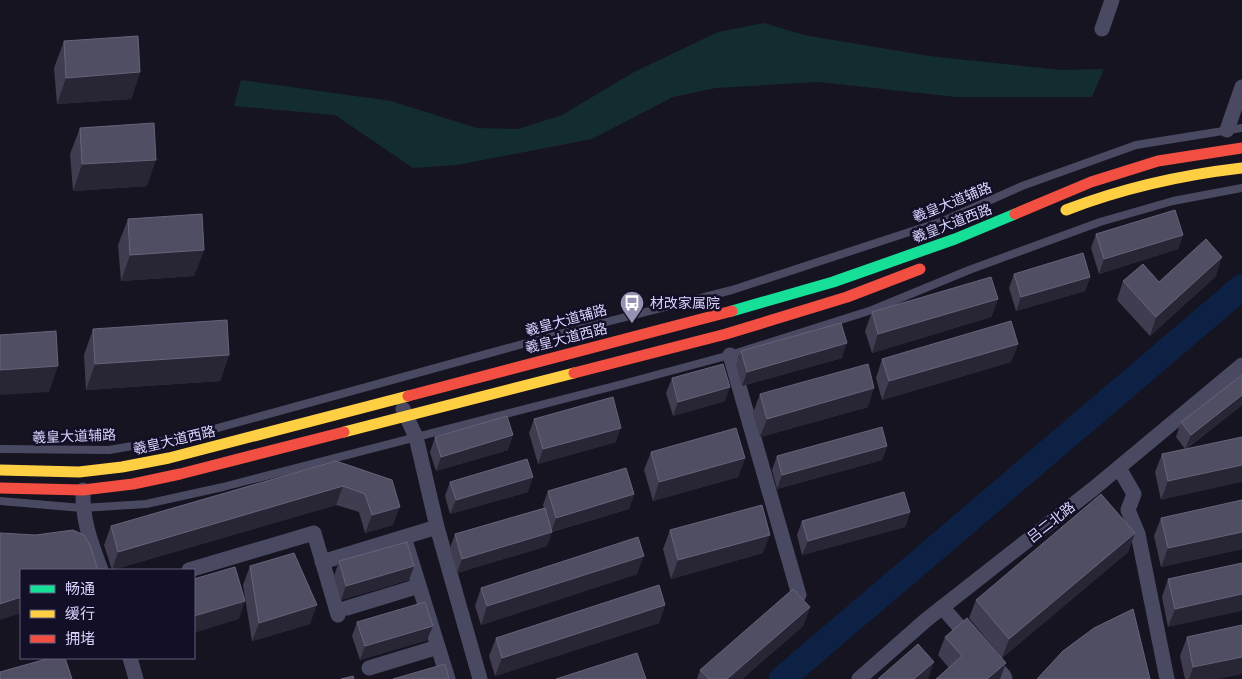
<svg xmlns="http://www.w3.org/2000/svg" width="1242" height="679" font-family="Inter,'Noto Sans SC',sans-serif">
  <rect width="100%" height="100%" fill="#161421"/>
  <path fill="#132c2d" d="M764 23 804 35 929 56 1061 70 1104 69 1092 97H956L819 82 716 88 673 97 592 139 457 165 413 168 335 115 234 106 241 80 391 101 477 128 518 129 562 115 634 72 718 32Z"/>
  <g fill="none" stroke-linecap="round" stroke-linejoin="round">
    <path stroke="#0d2144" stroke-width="26" d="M782 679 1242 287"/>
    <path stroke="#4a4962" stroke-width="8" d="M0 449 109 450 185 437 559 334 732 290 943 221 1022 186 1136 145 1242 128
      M0 501 82 508 146 504 223 487 626 383 730 355 872 310 969 270 1100 222 1173 201 1242 188"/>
    <path stroke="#4a4962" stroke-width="15" d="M1102 29 1112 0
      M1227 130 1242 87
      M730 355 799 595
      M403 409 416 437 437 527 480 679
      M1119 468 1134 494 1128 510 1138 534 1167 679
      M83 490C82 520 91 543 101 570
      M404 537 448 679
      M322 562 437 527
      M189 570 314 533 338 615
      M942 607 971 640
      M347 608 419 586
      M130 658 136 679
      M989 659 1004 676 1005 679
      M369 668 438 647
      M859 679 926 620 1093 489 1242 365"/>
    <path stroke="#16e098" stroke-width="11" d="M732 311 833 282 955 239 1015 214"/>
    <path stroke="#ffcf43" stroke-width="11" d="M1066 210C1123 188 1181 175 1242 168
      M344 432 574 373
      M0 470 79 472 122 467 169 458 408 396"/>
    <path stroke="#f24e42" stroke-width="11" d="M1015 214 1091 182 1158 161 1242 148
      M574 373 726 334 847 297 920 269
      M408 396 732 311
      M0 488 83 490 133 484 180 474 344 432"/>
  </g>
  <path fill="#403d50" d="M64 41 140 72 131 99 57 104 54 68Z
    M80 128 147 186 73 191 70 154Z
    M128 219 204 250 194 276 121 281 118 245Z
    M1096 234 1183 235 1178 249 1099 274 1091 248Z
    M1014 274 1090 277 1085 291 1016 311 1009 288Z
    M1216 276 1150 336 1117 300 1123 281 1159 282Z
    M998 299 991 317 872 353 865 331 872 312Z
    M93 329 229 355 220 381 86 390 84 355Z
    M1018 344 1011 362 882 400 876 378 882 359Z
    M741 351 842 358 742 386 736 365Z
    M1242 375V405L1186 449 1161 500 1155 472 1162 454 1185 449 1176 437 1181 422Z
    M672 378 725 401 673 416 666 393Z
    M760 394 868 407 760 437 753 413Z
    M534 419 616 442 538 464 529 433Z
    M435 437 508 450 436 471 430 452Z
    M887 446 882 460 777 489 772 470 777 456Z
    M651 452 745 458 738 477 653 501 644 470Z
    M336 461 393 525 365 533 359 512 336 505 112 570 104 545 111 526Z
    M450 482 528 492 450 514 445 496Z
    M548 491 634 494 629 509 552 532 547 546 457 573 450 548 455 534 544 508 543 505Z
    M1242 500V549L1161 567 1154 536 1161 518Z
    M910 512 905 527 802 555 797 535 802 521Z
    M670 530 763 553 671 579 663 549Z
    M1135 533 1128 552 1002 658 969 618 976 600Z
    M339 561 414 566 409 580 341 600 334 576Z
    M1242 563 1168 627 1162 597 1168 579Z
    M250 566 310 624 252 641 243 585Z
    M637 574 481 625 475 606 481 588Z
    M665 605 659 623 495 676 489 656 496 638Z
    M810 607 803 626 742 679H697L700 670Z
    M357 622 427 640 360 660 352 636Z
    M945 637 1000 679 949 668 938 655Z
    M1187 637 1219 679H1185L1180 656Z"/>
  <path fill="#282635" d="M140 72 131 99 57 104 66 78Z
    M156 160 147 186 73 191 82 164Z
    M1183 235 1178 249 1099 274 1104 259Z
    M204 250 194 276 121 281 130 255Z
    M1222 257 1216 276 1150 336 1156 317Z
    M1090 277 1085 291 1016 311 1021 297Z
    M998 299 991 317 872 353 878 334Z
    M847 343 842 358 742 386 747 372Z
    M1018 344 1011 362 882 400 889 381Z
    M229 355 220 381 86 390 95 364Z
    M58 366 49 392 0 395V370Z
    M730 387 725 401 673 416 678 402Z
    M874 388 868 407 760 437 767 419Z
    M1242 395V405L1185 449 1191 435Z
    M621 428 616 442 538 464 543 449Z
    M513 435 508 450 436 471 441 457Z
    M887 446 882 460 777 489 782 475Z
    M745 458 738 477 653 501 659 482Z
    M1242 465V482L1161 500 1168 481Z
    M533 477 528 492 450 514 456 500Z
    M343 486 336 505 112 570 118 552Z
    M634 494 629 509 551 532 556 518Z
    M400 507 393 525 365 533 372 515Z
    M910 512 905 527 802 555 808 541Z
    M552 532 547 546 457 573 462 559Z
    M1242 532V549L1161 567 1168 548Z
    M1135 533 1128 552 1002 658 1009 639Z
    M770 535 763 553 671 579 678 560Z
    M644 556 637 574 481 625 487 606Z
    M414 566 409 580 341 600 346 586Z
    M1242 594V611L1168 627 1175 609Z
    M21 597V613L0 620V604Z
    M245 601 239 619 194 633V616Z
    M317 605 310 624 252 641 259 623Z
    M665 605 659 623 495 676 502 658Z
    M810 607 803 626 742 679H727Z
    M433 626 427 640 360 660 365 646Z
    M1242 657V674L1219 679H1189L1193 667Z
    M934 662 928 679H914Z
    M1006 663 1000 679H987Z"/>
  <path fill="#504e63" stroke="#66637b" d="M138 36 140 72 66 78 64 41Z
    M154 123 156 160 82 164 80 128Z
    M1175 210 1183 235 1104 259 1096 234Z
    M202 214 204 250 130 255 128 219Z
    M1206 239 1222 257 1156 317 1123 281 1143 264 1159 282Z
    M1083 253 1090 277 1021 297 1014 274Z
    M991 277 998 299 878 334 872 312Z
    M227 320 229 355 95 364 93 329Z
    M1011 321 1018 344 889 381 882 359Z
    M841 323 847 343 747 372 741 351Z
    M56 331 58 366 0 370V335Z
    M723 364 730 387 678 402 672 378Z
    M868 364 874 388 767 419 760 394Z
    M1242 375V395L1191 435 1181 422Z
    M613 397 621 428 543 449 534 419Z
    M507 416 513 435 441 457 435 437Z
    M882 427 887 446 782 475 777 456Z
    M736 428 745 458 659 482 651 452Z
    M1242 437V465L1168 481 1162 454Z
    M527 459 533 477 456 500 450 482Z
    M336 461 392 480 400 507 372 515 365 494 343 486 118 552 111 526Z
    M626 468 634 494 556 518 548 491Z
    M904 492 910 512 808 541 802 521Z
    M1101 494 1135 533 1009 639 976 600Z
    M1242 500V532L1168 548 1161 518Z
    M762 505 770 535 678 560 670 530Z
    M545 508 552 532 462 559 455 534Z
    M73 530 84 535 90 545 98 570H21V597L0 604V533L36 535Z
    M638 537 644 556 487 606 481 588Z
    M407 542 414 566 346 586 339 561Z
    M294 553 317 605 259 623 250 566Z
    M1242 563V594L1175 609 1168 579Z
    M235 567 245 601 194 616V579Z
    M659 585 665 605 502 658 496 638Z
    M793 589 810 607 727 679H709L700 670Z
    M425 602 433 626 365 646 357 622Z
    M1133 609 1150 679H1037L1063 651 1094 628Z
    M967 618 1006 663 987 679H936L962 656 945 637Z
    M1242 625V657L1193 667 1187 637Z
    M918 644 934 662 914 679H878Z
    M637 653 646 679H556Z
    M50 658H65L72 679H0V672Z
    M445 664 449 679H393Z
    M353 676 354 679H341Z"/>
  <defs>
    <symbol id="bus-pin" viewBox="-11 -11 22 30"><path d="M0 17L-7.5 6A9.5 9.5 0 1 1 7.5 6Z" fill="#9591b1" stroke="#130f26"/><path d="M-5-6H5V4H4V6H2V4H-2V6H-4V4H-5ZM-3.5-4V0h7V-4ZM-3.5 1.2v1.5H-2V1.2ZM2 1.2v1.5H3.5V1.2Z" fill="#fff"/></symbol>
  </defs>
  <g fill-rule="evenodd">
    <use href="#bus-pin" x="618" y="289" width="28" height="38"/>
  </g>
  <g text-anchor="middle" stroke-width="5" stroke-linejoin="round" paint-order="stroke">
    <g font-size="14" fill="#d9d4ff" stroke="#130f26">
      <text transform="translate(952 202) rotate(-22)" y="5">羲皇大道辅路</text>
      <text transform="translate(952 223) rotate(-21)" y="5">羲皇大道西路</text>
      <text transform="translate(566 320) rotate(-15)" y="5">羲皇大道辅路</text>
      <text transform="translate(566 338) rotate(-14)" y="5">羲皇大道西路</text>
      <text transform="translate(74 436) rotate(-2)" y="5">羲皇大道辅路</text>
      <text transform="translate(174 440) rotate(-13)" y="5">羲皇大道西路</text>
      <text transform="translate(1051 522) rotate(-38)" y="5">吕二北路</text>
    </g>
    <g font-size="14" fill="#d9d4ff" stroke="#130f26" text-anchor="start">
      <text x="650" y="308">材改家属院</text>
    </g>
  </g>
  <rect x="20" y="569" width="175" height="90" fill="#130f26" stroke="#625e7d"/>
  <rect x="30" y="585" width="25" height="8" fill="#16e098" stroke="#625e7d"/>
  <text x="65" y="594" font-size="15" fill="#d9d4ff">畅通</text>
  <rect x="30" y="610" width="25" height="8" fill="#ffcf43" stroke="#625e7d"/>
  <text x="65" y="619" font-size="15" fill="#d9d4ff">缓行</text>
  <rect x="30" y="635" width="25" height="8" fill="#f24e42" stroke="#625e7d"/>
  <text x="65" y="644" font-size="15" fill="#d9d4ff">拥堵</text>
</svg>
